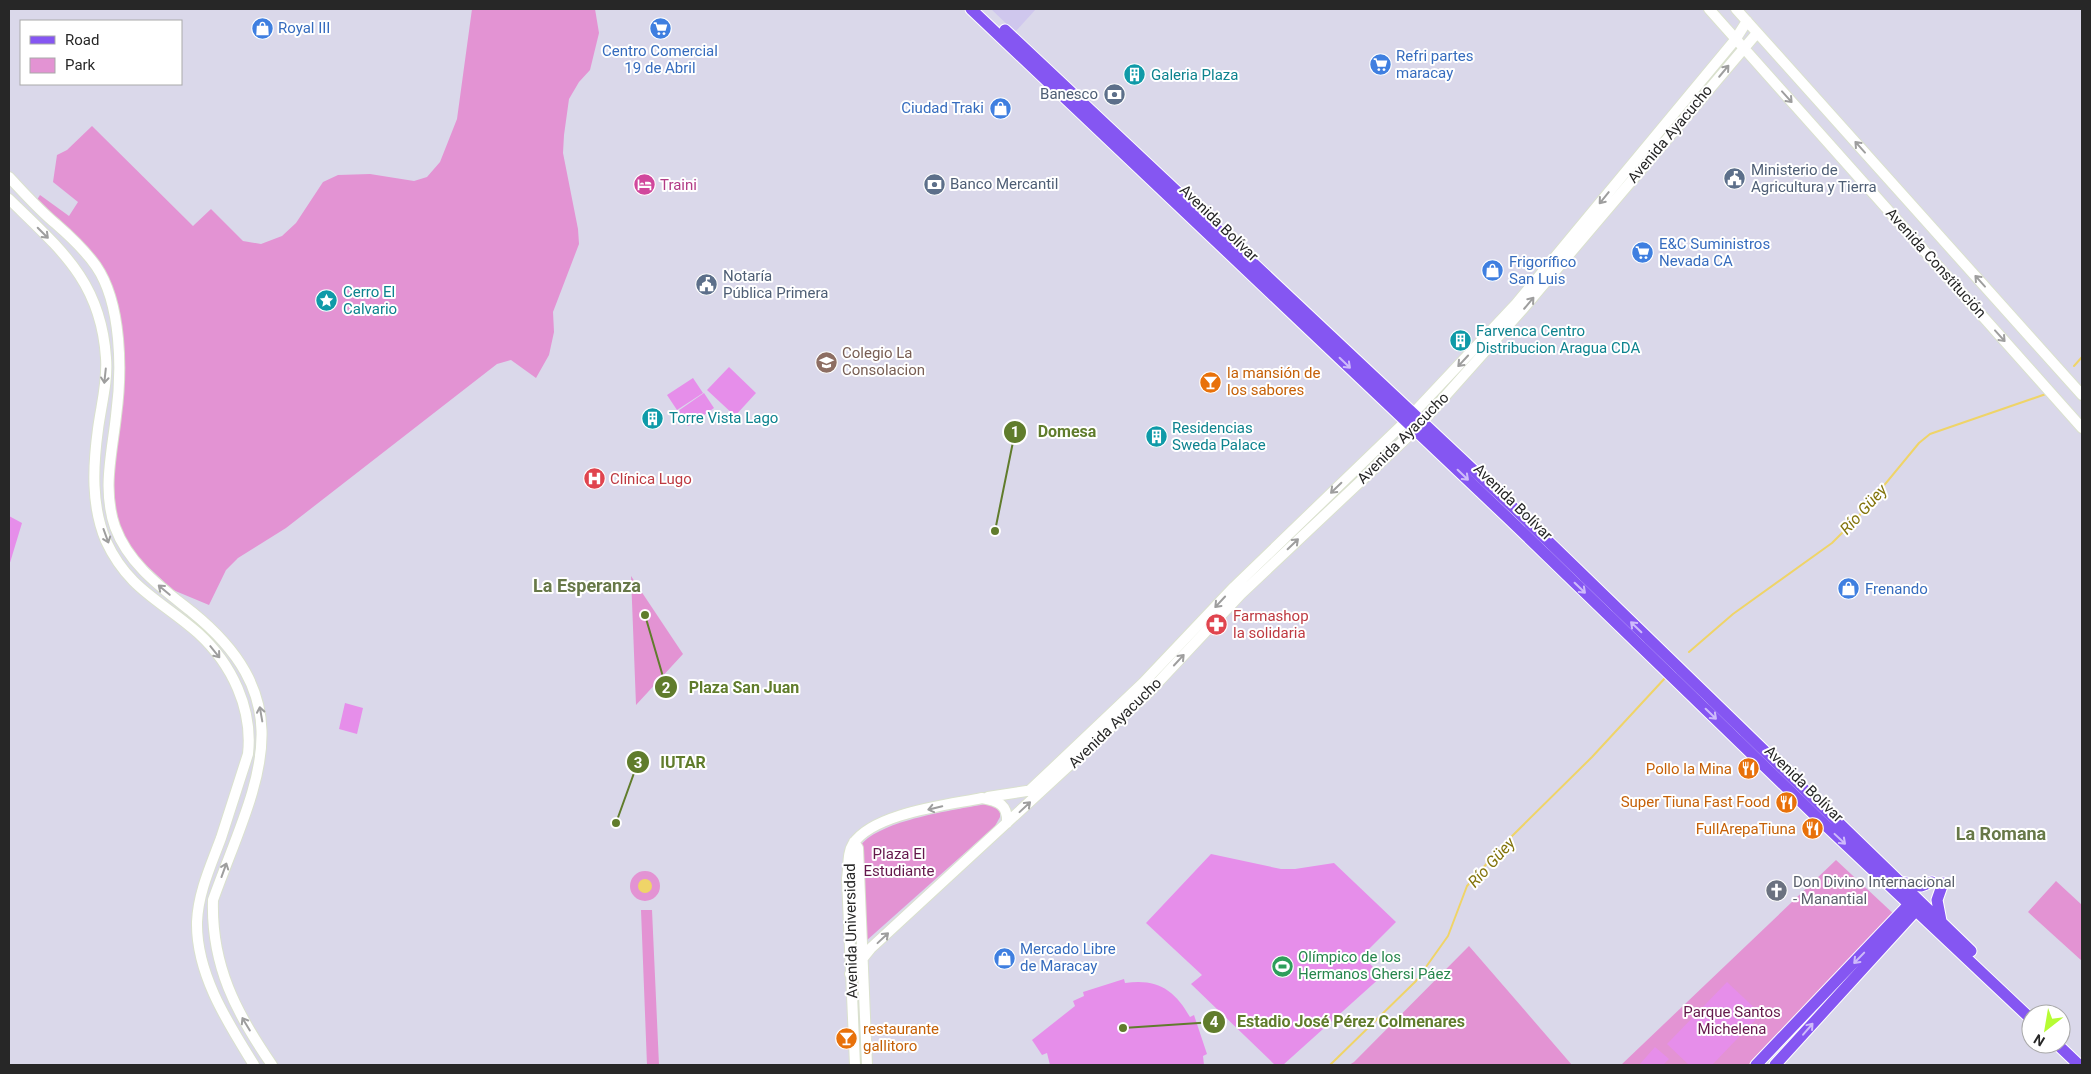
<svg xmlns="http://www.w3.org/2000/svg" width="2091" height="1074" font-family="Roboto,sans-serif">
  <rect width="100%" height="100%" fill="#dad8ea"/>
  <path fill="#cfc7ed" d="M991 9H1036L1015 32Z"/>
  <path fill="#e393d3" d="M472 9H595L599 33 590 70 579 82 569 99 564 135 563 153 578 229 579 244 553 312 554 332 549 355 536 378 511 360 497 364 286 528 238 558 226 570 209 605 173 590 130 550 108 499 120 373 112 303 97 268 35 203 40 195 69 216 78 202 53 182 57 155 67 150 92 126 193 226 211 209 243 241 261 244 282 236 296 223 323 182 338 175 370 174 414 181 427 177 440 162 457 119Z
    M631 576 683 654 636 705Z
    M986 804H992L1000 812V817L995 826 866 941 861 845C881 820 954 810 986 804Z
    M1836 860 1897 917 1750 1065H1621Z
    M630 886a15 15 0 1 1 30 0a15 15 0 1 1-30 0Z
    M2056 881 2082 905V961L2028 912Z
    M641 910H652L659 1065H647Z
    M1469 946 1572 1065H1349L1354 1062Z"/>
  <path fill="#e68eea" d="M729 367 756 393 735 416 707 390Z
    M693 378 703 393 677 410 667 395Z
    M704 393 714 408 688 426 678 411Z
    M9 516 22 523 9 566Z
    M345 703 363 708 357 734 339 729Z
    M1211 854 1281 869H1295L1334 863 1396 922 1362 956 1382 976 1283 1065H1275L1191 984 1202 975 1146 923Z
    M1124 979 1125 983C1157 978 1175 990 1190 1017L1194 1015 1207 1054 1203 1056 1204 1065H1050L1047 1053 1042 1055 1032 1040 1075 1006 1073 1001 1084 996 1083 992Z
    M1727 982 1761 1014 1712 1065H1689L1667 1044Z
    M1655 1047 1669 1059 1663 1065H1639Z"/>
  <path fill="#efd468" d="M638 886a7 7 0 1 1 14 0a7 7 0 1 1-14 0Z"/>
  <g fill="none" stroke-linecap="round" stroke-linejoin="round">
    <path stroke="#efd468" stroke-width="2" d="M2074 366 2082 357
      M1689 652 1733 614 1832 543 1858 517 1919 443 1930 434 2046 394
      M1330 1065 1416 981 1448 936 1467 886 1505 843 1592 757 1666 677"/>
    <defs>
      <path id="secondary" d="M1709 9 2082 428
        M1736 9 2082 395
        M9 177C24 193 39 210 56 224 71 237 84 249 96 266 122 304 122 372 116 416 112 453 102 490 115 527 129 565 162 588 192 612 307 705 254 786 213 900 211 965 236 1013 272 1065
        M9 199C60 249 101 281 106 358 108 381 101 406 98 429 93 466 91 506 106 541 128 589 162 601 198 633 232 664 253 709 248 754 239 782 230 810 221 838 211 865 198 893 197 922 196 974 228 1023 254 1065
        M1029 791 1143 683 1234 587 1406 421 1516 304 1735 40 1747 21
        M988 797 1033 790
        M854 842 858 848 867 1065
        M850 974 871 948 1151 690 1241 594 1415 430 1522 310 1757 33
        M855 1065 847 878C849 868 847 853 853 844 873 813 948 805 982 798 999 801 1008 805 1007 823"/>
      <path id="primary" d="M971 9 1509 519 1824 824 2031 1019
        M1005 30 1516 510 1971 951
        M1900 882 1921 886 1932 882
        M1941 921 1937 900 1943 883
        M2057 1044 2079 1065
        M1756 1065 1913 900
        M1775 1065 1920 906"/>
    </defs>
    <use href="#secondary" stroke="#dae1ce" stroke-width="12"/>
    <use href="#primary" stroke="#fff" stroke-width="13"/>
    <use href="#secondary" stroke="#fff" stroke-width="10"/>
    <use href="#primary" stroke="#8556f2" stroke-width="11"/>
  </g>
  <defs><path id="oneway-shaft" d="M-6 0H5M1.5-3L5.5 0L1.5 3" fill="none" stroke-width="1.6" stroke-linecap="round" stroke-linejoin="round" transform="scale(1.25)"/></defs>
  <g stroke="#9e9e9e">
    <use href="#oneway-shaft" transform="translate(1724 71) rotate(-50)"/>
    <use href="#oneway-shaft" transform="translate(1787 97) rotate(48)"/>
    <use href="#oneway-shaft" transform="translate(1860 147) rotate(-132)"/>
    <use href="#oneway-shaft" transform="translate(1604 198) rotate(129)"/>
    <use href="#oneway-shaft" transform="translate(43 233) rotate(45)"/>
    <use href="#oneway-shaft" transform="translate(1980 281) rotate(-132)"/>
    <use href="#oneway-shaft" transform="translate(1529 303) rotate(-50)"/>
    <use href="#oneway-shaft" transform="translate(2000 336) rotate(48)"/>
    <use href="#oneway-shaft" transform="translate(1463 361) rotate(133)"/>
    <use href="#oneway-shaft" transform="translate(105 376) rotate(96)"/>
    <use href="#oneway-shaft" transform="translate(1336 488) rotate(136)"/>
    <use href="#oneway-shaft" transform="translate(106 536) rotate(70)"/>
    <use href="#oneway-shaft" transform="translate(1293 544) rotate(-44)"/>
    <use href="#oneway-shaft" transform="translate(164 590) rotate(-140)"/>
    <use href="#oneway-shaft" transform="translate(1220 602) rotate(133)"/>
    <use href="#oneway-shaft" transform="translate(215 652) rotate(51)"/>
    <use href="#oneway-shaft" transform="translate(1179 660) rotate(-47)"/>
    <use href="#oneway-shaft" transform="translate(261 714) rotate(-100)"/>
    <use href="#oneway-shaft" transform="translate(1025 807) rotate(-43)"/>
    <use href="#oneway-shaft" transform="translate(935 808) rotate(166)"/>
    <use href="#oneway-shaft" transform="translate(224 870) rotate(-70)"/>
    <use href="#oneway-shaft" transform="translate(883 938) rotate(-43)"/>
    <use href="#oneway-shaft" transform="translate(246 1024) rotate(-121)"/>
  </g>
  <g stroke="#cebbfa">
    <use href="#oneway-shaft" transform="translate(1345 363) rotate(44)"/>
    <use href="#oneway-shaft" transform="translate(1463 475) rotate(44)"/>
    <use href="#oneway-shaft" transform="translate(1580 588) rotate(44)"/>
    <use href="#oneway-shaft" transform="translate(1636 627) rotate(-136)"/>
    <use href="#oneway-shaft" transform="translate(1711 714) rotate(44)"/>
    <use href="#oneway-shaft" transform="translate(1840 839) rotate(43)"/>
    <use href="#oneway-shaft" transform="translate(1859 958) rotate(134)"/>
    <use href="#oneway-shaft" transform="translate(1808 1029) rotate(-49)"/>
  </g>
  <defs>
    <symbol id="shop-disc" viewBox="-11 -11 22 22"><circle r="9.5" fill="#3f7fe0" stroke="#fff"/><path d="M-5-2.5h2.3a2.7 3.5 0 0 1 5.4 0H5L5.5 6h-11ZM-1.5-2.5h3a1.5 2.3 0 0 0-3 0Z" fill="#fff"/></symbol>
    <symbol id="supermarket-disc" viewBox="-11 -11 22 22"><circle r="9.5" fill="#3f7fe0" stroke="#fff"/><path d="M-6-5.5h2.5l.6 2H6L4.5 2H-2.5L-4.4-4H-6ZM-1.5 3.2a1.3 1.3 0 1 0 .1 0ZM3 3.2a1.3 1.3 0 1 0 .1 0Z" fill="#fff"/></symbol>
    <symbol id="building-disc" viewBox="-11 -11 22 22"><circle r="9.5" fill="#0f9aa8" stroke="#fff"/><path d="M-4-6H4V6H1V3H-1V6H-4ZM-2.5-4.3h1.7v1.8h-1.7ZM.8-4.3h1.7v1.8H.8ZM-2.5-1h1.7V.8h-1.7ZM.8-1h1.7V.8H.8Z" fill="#fff"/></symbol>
    <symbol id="bank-disc" viewBox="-11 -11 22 22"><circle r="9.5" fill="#5c6f8a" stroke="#fff"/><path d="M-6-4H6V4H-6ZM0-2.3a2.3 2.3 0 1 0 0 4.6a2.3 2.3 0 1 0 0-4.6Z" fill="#fff"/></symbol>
    <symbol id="civic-disc" viewBox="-11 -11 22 22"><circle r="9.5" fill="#5c6f8a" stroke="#fff"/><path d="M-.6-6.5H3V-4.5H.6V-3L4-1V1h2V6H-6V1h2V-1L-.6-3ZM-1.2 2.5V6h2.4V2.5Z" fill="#fff"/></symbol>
    <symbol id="hotel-disc" viewBox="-11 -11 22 22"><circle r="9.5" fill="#d1479c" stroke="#fff"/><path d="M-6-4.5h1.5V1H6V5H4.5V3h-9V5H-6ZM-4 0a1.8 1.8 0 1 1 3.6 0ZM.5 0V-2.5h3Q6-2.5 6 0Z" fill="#fff"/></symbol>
    <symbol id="sight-disc" viewBox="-11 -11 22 22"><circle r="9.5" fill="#0f9aa8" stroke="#fff"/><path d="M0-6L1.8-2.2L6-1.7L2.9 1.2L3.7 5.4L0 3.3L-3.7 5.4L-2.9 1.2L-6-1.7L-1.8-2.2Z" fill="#fff"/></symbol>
    <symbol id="school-disc" viewBox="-11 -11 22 22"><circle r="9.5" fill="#8d6e63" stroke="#fff"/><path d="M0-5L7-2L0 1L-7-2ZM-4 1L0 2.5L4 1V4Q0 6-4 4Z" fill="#fff"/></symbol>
    <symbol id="bar-disc" viewBox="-11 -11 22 22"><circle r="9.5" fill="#e8710a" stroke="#fff"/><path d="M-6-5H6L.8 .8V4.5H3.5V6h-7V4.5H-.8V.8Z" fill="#fff"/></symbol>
    <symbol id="hospital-disc" viewBox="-11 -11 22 22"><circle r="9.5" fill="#e0444e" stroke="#fff"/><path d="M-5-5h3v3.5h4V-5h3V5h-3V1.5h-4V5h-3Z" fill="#fff"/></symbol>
    <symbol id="pharmacy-disc" viewBox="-11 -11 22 22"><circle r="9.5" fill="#e0444e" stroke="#fff"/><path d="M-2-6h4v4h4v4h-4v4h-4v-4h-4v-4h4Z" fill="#fff"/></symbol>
    <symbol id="restaurant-disc" viewBox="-11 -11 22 22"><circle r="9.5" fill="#e8710a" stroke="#fff"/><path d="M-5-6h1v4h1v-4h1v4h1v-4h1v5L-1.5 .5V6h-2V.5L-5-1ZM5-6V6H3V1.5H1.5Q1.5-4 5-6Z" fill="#fff"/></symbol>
    <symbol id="church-disc" viewBox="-11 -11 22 22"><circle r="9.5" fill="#6b7280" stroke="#fff"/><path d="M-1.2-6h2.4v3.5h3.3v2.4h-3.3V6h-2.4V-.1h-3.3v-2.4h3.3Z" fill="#fff"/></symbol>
    <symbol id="stadium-disc" viewBox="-11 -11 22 22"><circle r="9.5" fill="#2e9e5b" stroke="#fff"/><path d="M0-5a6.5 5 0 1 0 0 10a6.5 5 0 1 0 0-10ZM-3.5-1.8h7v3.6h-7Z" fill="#fff"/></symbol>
  </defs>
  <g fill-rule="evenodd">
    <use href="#shop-disc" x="250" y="16" width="25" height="25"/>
    <use href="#supermarket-disc" x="648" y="16" width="25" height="25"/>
    <use href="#supermarket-disc" x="1368" y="52" width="25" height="25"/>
    <use href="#building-disc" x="1122" y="62" width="25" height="25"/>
    <use href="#bank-disc" x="1102" y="82" width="25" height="25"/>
    <use href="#shop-disc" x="988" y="96" width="25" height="25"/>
    <use href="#civic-disc" x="1722" y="166" width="25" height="25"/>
    <use href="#bank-disc" x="922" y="172" width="25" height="25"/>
    <use href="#hotel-disc" x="632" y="172" width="25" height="25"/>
    <use href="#supermarket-disc" x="1630" y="240" width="25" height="25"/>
    <use href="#shop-disc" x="1480" y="258" width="25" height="25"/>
    <use href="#civic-disc" x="694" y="272" width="25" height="25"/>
    <use href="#sight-disc" x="314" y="288" width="25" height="25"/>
    <use href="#building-disc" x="1448" y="328" width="25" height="25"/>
    <use href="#school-disc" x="814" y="350" width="25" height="25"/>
    <use href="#bar-disc" x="1198" y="370" width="25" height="25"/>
    <use href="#building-disc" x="640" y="406" width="25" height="25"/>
    <use href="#building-disc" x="1144" y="424" width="25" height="25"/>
    <use href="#hospital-disc" x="582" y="466" width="25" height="25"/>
    <use href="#shop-disc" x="1836" y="576" width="25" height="25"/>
    <use href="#pharmacy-disc" x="1204" y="612" width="25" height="25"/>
    <use href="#restaurant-disc" x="1736" y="756" width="25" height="25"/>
    <use href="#restaurant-disc" x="1774" y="790" width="25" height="25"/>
    <use href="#restaurant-disc" x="1800" y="816" width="25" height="25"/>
    <use href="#church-disc" x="1764" y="878" width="25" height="25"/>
    <use href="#shop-disc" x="992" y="946" width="25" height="25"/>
    <use href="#stadium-disc" x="1270" y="954" width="25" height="25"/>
    <use href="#bar-disc" x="834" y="1026" width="25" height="25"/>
  </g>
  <g text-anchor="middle" stroke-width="4" stroke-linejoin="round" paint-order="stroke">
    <g font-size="15" fill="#366cbe" stroke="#fff" text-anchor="start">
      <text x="278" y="33">Royal III</text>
      <text x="660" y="56" text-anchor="middle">Centro Comercial<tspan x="660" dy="17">19 de Abril</tspan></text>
      <text x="1396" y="61">Refri partes<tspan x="1396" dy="17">maracay</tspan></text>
      <text x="984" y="113" text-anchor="end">Ciudad Traki</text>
      <text x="1659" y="249">E&amp;C Suministros<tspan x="1659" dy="17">Nevada CA</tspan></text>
      <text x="1509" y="267">Frigorífico<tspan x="1509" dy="17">San Luis</tspan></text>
      <text x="1865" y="594">Frenando</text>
      <text x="1020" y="954">Mercado Libre<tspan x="1020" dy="17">de Maracay</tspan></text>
    </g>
    <g font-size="15" fill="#0d838f" stroke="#fff" text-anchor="start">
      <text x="1151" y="80">Galeria Plaza</text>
      <text x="343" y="297">Cerro El<tspan x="343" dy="17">Calvario</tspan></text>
      <text x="1476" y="336">Farvenca Centro<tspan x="1476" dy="17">Distribucion Aragua CDA</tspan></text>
      <text x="669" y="423">Torre Vista Lago</text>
      <text x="1172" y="433">Residencias<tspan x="1172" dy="17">Sweda Palace</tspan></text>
    </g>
    <g font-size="15" fill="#4e5e75" stroke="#fff" text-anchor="start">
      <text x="1098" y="99" text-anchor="end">Banesco</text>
      <text x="1751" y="175">Ministerio de<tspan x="1751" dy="17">Agricultura y Tierra</tspan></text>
      <text x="950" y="189">Banco Mercantil</text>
      <text x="723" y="281">Notaría<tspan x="723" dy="17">Pública Primera</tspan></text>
    </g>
    <g font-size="15" fill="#272727" stroke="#fff">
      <text transform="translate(1670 134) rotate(-50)" y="5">Avenida Ayacucho</text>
      <text transform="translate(1219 223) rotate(44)" y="5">Avenida Bolívar</text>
      <text transform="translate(1936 263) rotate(48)" y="5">Avenida Constitución</text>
      <text transform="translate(1403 438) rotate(-45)" y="5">Avenida Ayacucho</text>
      <text transform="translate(1513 502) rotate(44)" y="5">Avenida Bolívar</text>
      <text transform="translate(1115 723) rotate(-44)" y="5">Avenida Ayacucho</text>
      <text transform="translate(1804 784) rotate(44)" y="5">Avenida Bolívar</text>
      <text transform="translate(851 931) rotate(-91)" y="5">Avenida Universidad</text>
    </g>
    <g font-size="15" fill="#b23c85" stroke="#fff" text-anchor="start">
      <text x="660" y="190">Traini</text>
    </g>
    <g font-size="15" fill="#785e54" stroke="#fff" text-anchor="start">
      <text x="842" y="358">Colegio La<tspan x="842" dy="17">Consolacion</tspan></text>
    </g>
    <g font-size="15" fill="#c56008" stroke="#fff" text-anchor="end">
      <text x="1227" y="378" text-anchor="start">la mansión de<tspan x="1227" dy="17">los sabores</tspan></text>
      <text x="1732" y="774">Pollo la Mina</text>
      <text x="1770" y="807">Super Tiuna Fast Food</text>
      <text x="1796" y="834">FullArepaTiuna</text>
      <text x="863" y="1034" text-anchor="start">restaurante<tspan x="863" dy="17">gallitoro</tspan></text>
    </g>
    <g font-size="15" fill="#be3a42" stroke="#fff" text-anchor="start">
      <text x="610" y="484">Clínica Lugo</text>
      <text x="1233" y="621">Farmashop<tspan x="1233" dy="17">la solidaria</tspan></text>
    </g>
    <g font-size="15" fill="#64184b" stroke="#fff">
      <text x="899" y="859">Plaza El<tspan x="899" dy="17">Estudiante</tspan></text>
      <text x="1732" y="1017">Parque Santos<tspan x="1732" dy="17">Michelena</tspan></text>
    </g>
    <g font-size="15" fill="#5b616d" stroke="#fff" text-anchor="start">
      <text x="1793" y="887">Don Divino Internacional<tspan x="1793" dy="17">- Manantial</tspan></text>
    </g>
    <g font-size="15" fill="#27864d" stroke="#fff" text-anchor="start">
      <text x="1298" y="962">Olímpico de los<tspan x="1298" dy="17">Hermanos Ghersi Páez</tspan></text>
    </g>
    <g font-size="16" font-style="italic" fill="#83740c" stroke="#fff">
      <text transform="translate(1863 509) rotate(-48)" y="6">Río Güey</text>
      <text transform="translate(1491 862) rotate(-48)" y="6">Río Güey</text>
    </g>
    <g font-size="18" font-weight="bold" fill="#677848" stroke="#fff">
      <text x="587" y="592">La Esperanza</text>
      <text x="2001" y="840">La Romana</text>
    </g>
  </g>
  <path fill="none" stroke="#607c2c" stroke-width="2" d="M995 531L1015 432M645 615L666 687M616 823L638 762M1123 1028L1214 1022"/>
  <g fill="#607c2c" stroke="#fff" stroke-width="2">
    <circle cx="995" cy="531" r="5"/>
    <circle cx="645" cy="615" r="5"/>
    <circle cx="616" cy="823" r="5"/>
    <circle cx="1123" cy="1028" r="5"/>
    <circle cx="1015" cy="432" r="12"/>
    <circle cx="666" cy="687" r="12"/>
    <circle cx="638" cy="762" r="12"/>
    <circle cx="1214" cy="1022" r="12"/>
  </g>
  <g font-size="15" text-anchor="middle" font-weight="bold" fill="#fff">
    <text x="1015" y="437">1</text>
    <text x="666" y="693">2</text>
    <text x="638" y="768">3</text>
    <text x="1214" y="1027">4</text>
  </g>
  <g font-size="16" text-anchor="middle" font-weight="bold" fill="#607c2c" stroke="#fff" stroke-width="4" stroke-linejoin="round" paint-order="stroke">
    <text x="1067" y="437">Domesa</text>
    <text x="744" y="693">Plaza San Juan</text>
    <text x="683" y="768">IUTAR</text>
    <text x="1351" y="1027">Estadio José Pérez Colmenares</text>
  </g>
  <rect width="2091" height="1074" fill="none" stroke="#272727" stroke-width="20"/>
  <rect x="20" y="20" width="162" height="65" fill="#ffffff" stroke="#a9a9a9"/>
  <rect x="30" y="36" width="25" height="8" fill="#8556f2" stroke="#a9a9a9"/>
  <text x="65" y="45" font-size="15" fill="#272727">Road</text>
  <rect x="30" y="58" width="25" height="15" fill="#e393d3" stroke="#a9a9a9"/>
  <text x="65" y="70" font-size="15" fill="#272727">Park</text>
  <g transform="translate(2046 1029) rotate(211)"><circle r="24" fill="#ffffff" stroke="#a9a9a9"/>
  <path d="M0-4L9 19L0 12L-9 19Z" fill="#b6fc34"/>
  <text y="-8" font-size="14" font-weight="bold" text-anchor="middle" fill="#272727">N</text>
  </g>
</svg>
